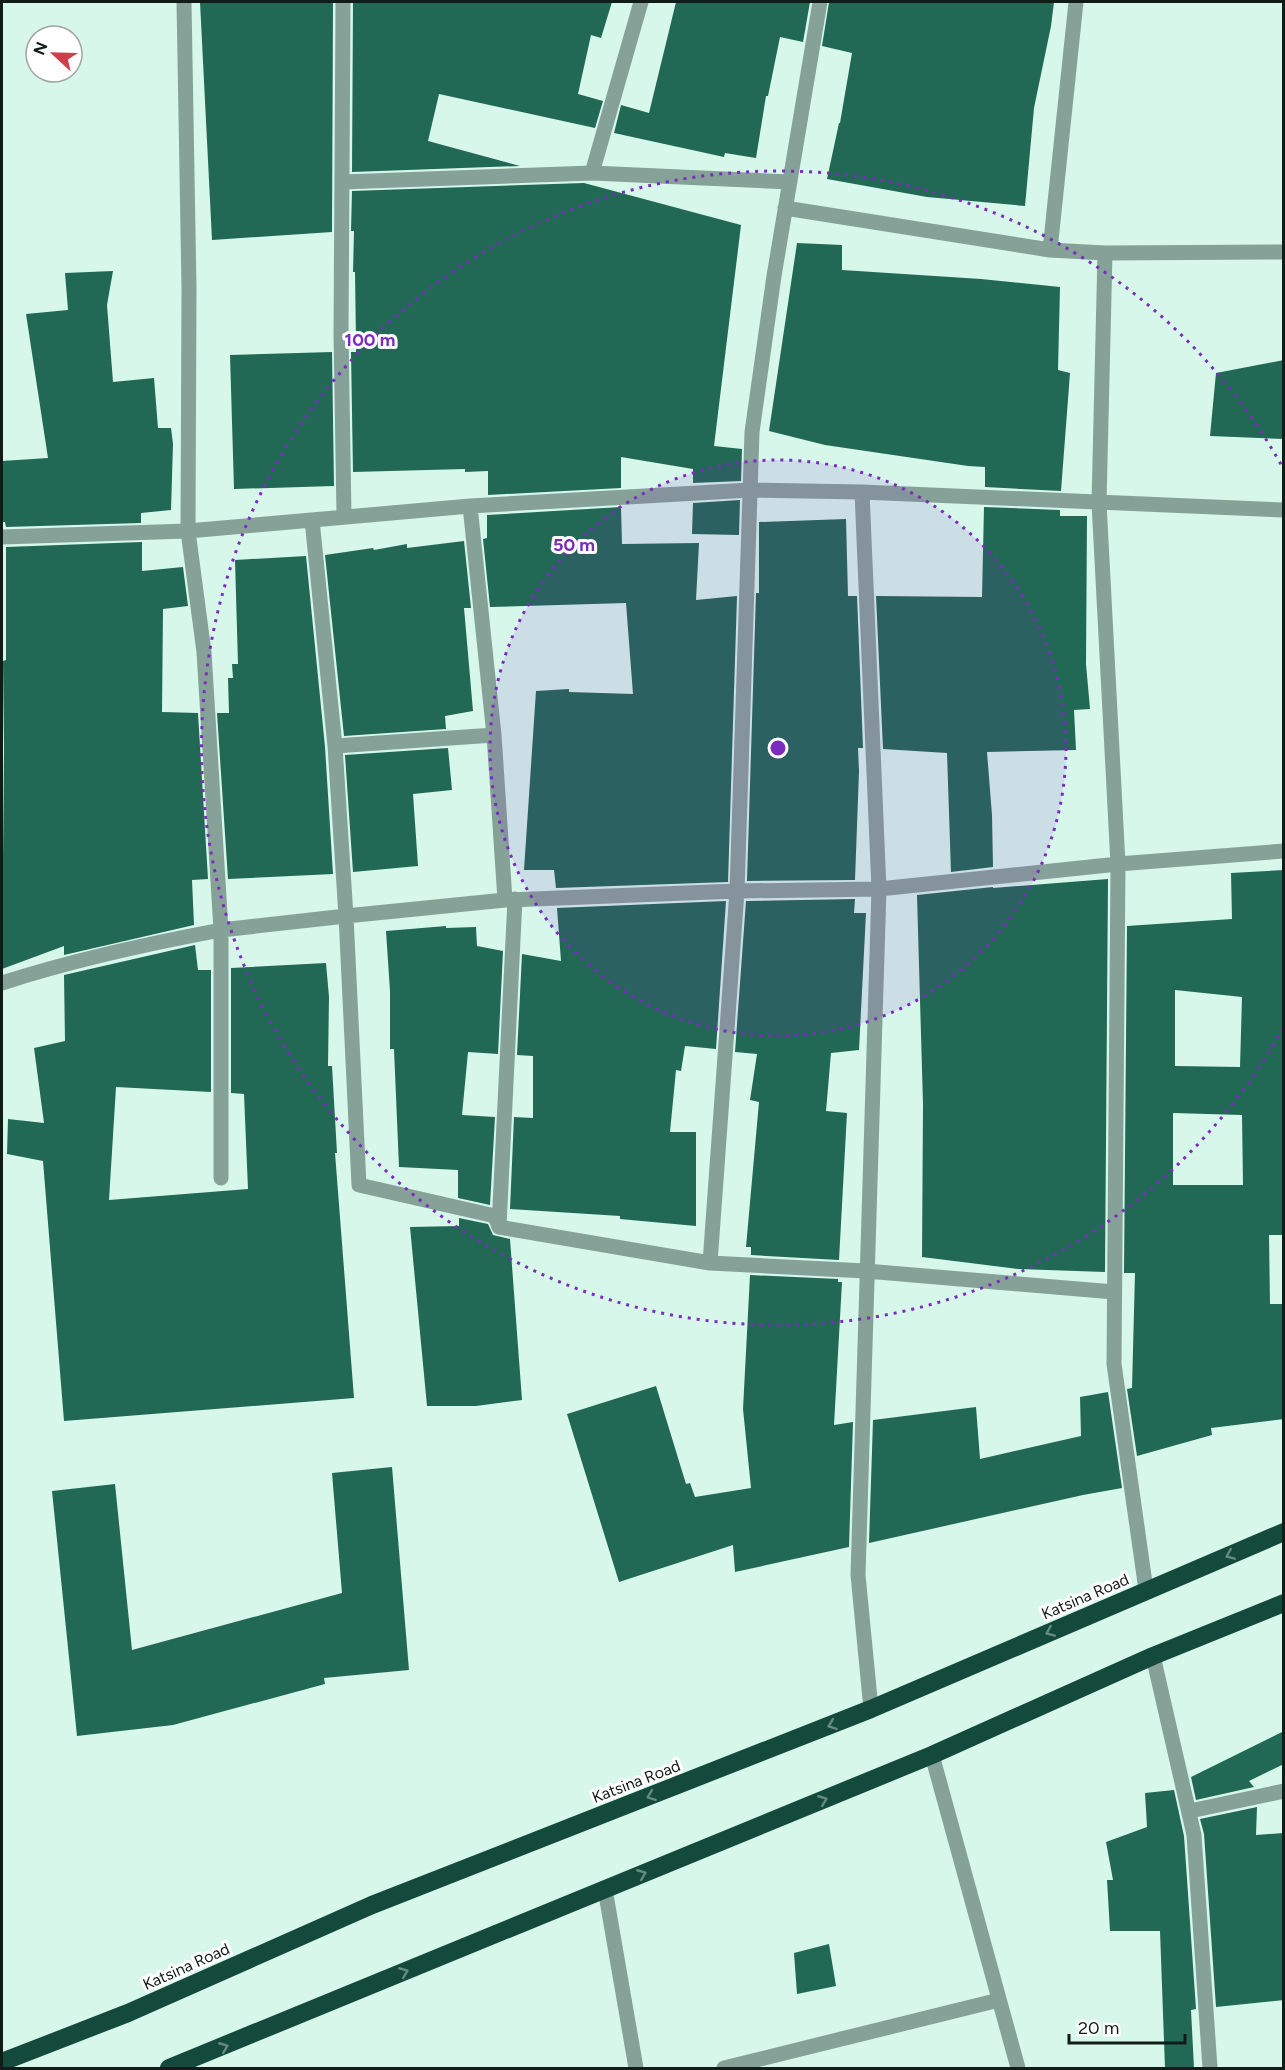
<svg xmlns="http://www.w3.org/2000/svg" width="1285" height="2070" font-family="Figtree,sans-serif">
  <rect width="100%" height="100%" fill="#d7f7eb"/>
  <path fill="#216955" fill-rule="evenodd" d="M200 2H333L332 232 212 240Z
    M353 2H612L601 38 591 35 578 94 603 101 595 128 439 94 428 141 520 166 352 172Z
    M676 2H810L803 42 780 37 768 96H766L756 158 725 153 724 157 614 133 621 105 649 113Z
    M829 2H1054L1051 26 1034 108 1025 206 927 197 827 179 839 123H840L852 53 822 46Z
    M584 183 741 225 714 446 742 449 741 481 693 483V469L621 457V488L488 495V471L465 472V469L353 472 351 352H356V342L355 272H353L354 231H351L352 191Z
    M797 243 842 245V270L981 279 1060 287 1058 370 1070 373 1061 491 985 487V467L968 466 825 445 769 431Z
    M113 271 107 305 113 382 154 378 158 428H171L173 444 171 510 141 513V523L6 527 5 522H2V461L48 458 26 314 68 310 65 273Z
    M332 352 334 486 234 489 230 355Z
    M1284 360V439L1210 436 1216 373Z
    M740 500 739 535 692 534 693 503Z
    M621 507 622 544 699 543 696 600 737 596 728 882 556 888 554 870H524L536 691 569 689V692L633 694 626 603 490 607 483 539 487 538V515Z
    M984 507 1060 510V516H1087L1086 664 1090 709 1074 710 1076 750 987 752 992 815 993 867 951 872 947 753 883 749 876 596 982 597Z
    M846 519 848 596H857L863 748H858L859 771 855 880 747 881 756 593H759V522Z
    M464 541 471 608H464L473 711 445 716 446 729 344 736 325 555 373 548 374 550 407 544V548Z
    M142 542V571L183 567 188 606 163 609 162 712 198 713 208 879 192 880 194 925 64 955V946L2 969 4 749 3 661 6 660V547Z
    M306 556 325 747 333 874 228 879 217 713H229L228 678H233L232 664H238L235 560Z
    M448 748 452 790 413 794 418 866 353 872 345 755Z
    M1284 870V1235H1269L1270 1304H1284V1419L1211 1428 1212 1435 1137 1456 1127 1389 1132 1388 1135 1273H1124L1127 926 1232 919 1231 873ZM1175 990 1242 997 1240 1067 1175 1066ZM1173 1113 1242 1115 1243 1185H1173Z
    M1108 879 1105 1272 1018 1269 922 1257 923 1104 917 895 993 887V888Z
    M855 899 854 913H866L859 1050 831 1053 826 1111 847 1113 839 1260 751 1255V1247H746L759 1102 750 1100 757 1054 735 1052 746 901Z
    M726 901 716 1049 685 1046 681 1071 676 1070 670 1132H696V1226L620 1219V1216L510 1209 514 1117 533 1118V1056L517 1055 522 954 561 961 557 908Z
    M446 926V928L476 927 477 946 503 951 498 1054 468 1052 462 1115 495 1117 490 1205 458 1198V1170L399 1167 394 1049H390V991L386 931Z
    M195 945 198 970H211V1092L116 1087 109 1200 248 1189 244 1094 231 1093V968L326 963 329 997 328 1066H332L337 1153H335L354 1398 64 1421 43 1161 7 1154 8 1119 44 1123 34 1048 65 1041 64 975Z
    M459 1218 488 1224 493 1235 510 1239 522 1400 476 1406H427L410 1227 459 1226Z
    M750 1275 838 1279V1282H842L834 1425 853 1422 849 1547 735 1572 733 1545 619 1582 567 1414 656 1386 686 1484 690 1483 695 1497 751 1488 743 1409Z
    M1108 1392 1122 1488 1083 1495 869 1543 873 1420 976 1407 980 1459 1081 1436 1080 1397Z
    M392 1467 409 1670 324 1678 325 1684 173 1725 77 1736 52 1491 115 1484 132 1650 342 1593 332 1473Z
    M1284 1731V1764L1249 1781 1254 1787 1196 1800 1191 1777Z
    M1174 1790 1184 1836 1196 2009 1191 2010 1194 2068H1165L1160 1931H1110L1107 1880H1113L1106 1842 1147 1827 1145 1793Z
    M1257 1807 1256 1835 1284 1833V2000L1216 2007 1204 1834 1200 1819Z
    M829 1944 836 1986 797 1994 794 1953Z"/>
  <g fill="none" stroke-linecap="round" stroke-linejoin="round">
    <path stroke="#86a298" stroke-width="15" d="M932 1755 1018 2068
      M605 1889 636 2068
      M724 2068 999 2000"/>
    <path stroke="#86a298" stroke-width="15" d="M343 2 341 334 344 516
      M820 2 774 276 752 432 737 891 879 889 1118 864 1114 1364 1146 1590
      M592 173 641 2
      M342 182 592 173 790 182
      M785 208 1050 250 1105 253 1284 252
      M1050 250 1076 2
      M1105 253 1099 503 1118 864 1284 851
      M862 492 879 889 858 1575 871 1709
      M470 506 494 735 505 900
      M2 537 188 531 470 506 750 490 862 492 1284 510
      M335 746 494 735
      M2 983C73 960 146 944 221 930L204 652 188 531 189 288 184 2
      M221 1178V930L346 916 335 746 312 520
      M499 1226 515 899
      M710 1263 499 1227 495 1216 359 1185 346 916 505 900 737 891 710 1263 866 1271 1114 1292
      M1153 1656 1194 1835 1210 2068
      M1190 1811 1284 1791"/>
    <path stroke="#134a3b" stroke-width="18" d="M2 2062 128 2013 372 1905 871 1709 1284 1532
      M169 2068 932 1755 1153 1656 1284 1603"/>
  </g>
  <defs><path id="oneway-chevron" d="M-2-3.5L2.5 0L-2 3.5" fill="none" stroke-width="1.6" stroke-linecap="round" stroke-linejoin="round" transform="scale(1.5)"/></defs>
  <g stroke="#668980">
    <use href="#oneway-chevron" transform="translate(1230 1555) rotate(157)"/>
    <use href="#oneway-chevron" transform="translate(1050 1632) rotate(157)"/>
    <use href="#oneway-chevron" transform="translate(832 1725) rotate(159)"/>
    <use href="#oneway-chevron" transform="translate(651 1796) rotate(159)"/>
    <use href="#oneway-chevron" transform="translate(823 1800) rotate(-22)"/>
    <use href="#oneway-chevron" transform="translate(642 1874) rotate(-22)"/>
    <use href="#oneway-chevron" transform="translate(404 1972) rotate(-22)"/>
    <use href="#oneway-chevron" transform="translate(224 2047) rotate(-22)"/>
  </g>
  <circle cx="778" cy="748" r="288" fill="#7b2cbf" fill-opacity=".12"/>
  <g fill="none" stroke="#7b2cbf" stroke-width="3" stroke-dasharray="3 6">
    <circle cx="778" cy="748" r="288"/>
    <path d="M1283 1028A577 577 0 1 1 1283 468"/>
  </g>
  <g text-anchor="middle" stroke-width="6" stroke-linejoin="round" paint-order="stroke">
    <g font-size="16" fill="#111c18" stroke="#fff">
      <text transform="translate(1085 1596) rotate(-23)" y="6">Katsina Road</text>
      <text transform="translate(636 1781) rotate(-21)" y="6">Katsina Road</text>
      <text transform="translate(186 1966) rotate(-24)" y="6">Katsina Road</text>
    </g>
  </g>
  <circle cx="778" cy="748" r="9" fill="#7b2cbf" stroke="#fff" stroke-width="3"/>
  <g font-size="18" text-anchor="middle" font-weight="bold" fill="#7b2cbf" stroke="#fff" stroke-width="6" stroke-linejoin="round" paint-order="stroke">
    <text x="370" y="346">100 m</text>
    <text x="574" y="551">50 m</text>
  </g>
  <rect width="1285" height="2070" fill="none" stroke="#111c18" stroke-width="6"/>
  <g transform="translate(54 54) rotate(292)"><circle r="28" fill="#ffffff" stroke="#a0a4a3" stroke-width="1.5"/>
  <path d="M0-4.5L10 22L0 15L-10 22Z" fill="#cf3f49"/>
  <text y="-9" font-size="16" font-weight="bold" text-anchor="middle" fill="#111c18">N</text>
  </g>
  <path d="M1069 2034v9h116v-9" fill="none" stroke="#111c18" stroke-width="3"/>
  <text x="1078" y="2034" font-size="18" fill="#111c18" stroke="#ffffff" stroke-width="4.5" paint-order="stroke">20 m</text>
</svg>
